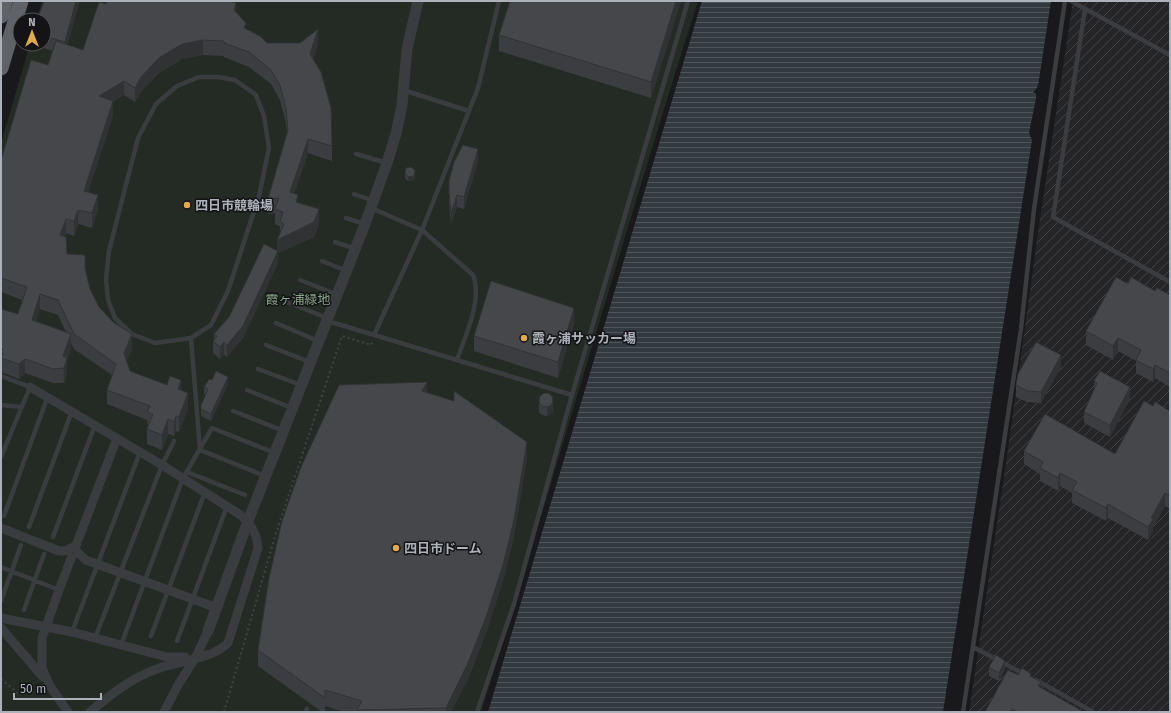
<svg xmlns="http://www.w3.org/2000/svg" width="1171" height="713" font-family="'Fira Sans','Noto Sans JP',sans-serif">
  <defs>
    <pattern id="industrial-furrows" width="10" height="10" patternUnits="userSpaceOnUse"><rect width="10" height="10" fill="#252528"/><path d="M-1 1l2-2M0 10L10 0M9 11l2-2" fill="none" stroke="#424245"/></pattern>
    <pattern id="water-rules" width="6" height="5" patternUnits="userSpaceOnUse"><rect width="6" height="5" fill="#323a40"/><path d="M0 2.5h6" fill="none" stroke="#4d545a"/></pattern>
  </defs>
  <rect width="100%" height="100%" fill="#19191b"/>
  <path fill="url(#industrial-furrows)" d="M1073 1H1170V712H969L1006 463 1040 219Z"/>
  <path fill="#242b24" d="M42 1H698C623 237 555 475 481 712H1V143L30 44H44V20H37Z"/>
  <path fill="url(#water-rules)" d="M702 1H1051L1038 86 1033 93H1036V98L1029 133 1032 140 943 712H488Z"/>
  <g fill="none" stroke-linecap="round" stroke-linejoin="round">
    <path stroke="#414347" stroke-width="2" stroke-dasharray="2 3" stroke-linecap="butt" d="M1 679 18 693
      M224 712 276 533 342 336 371 345 372 342"/>
    <path stroke="#3b3c40" stroke-width="4.5" d="M1071 1 1170 55
      M1085 9 1053 217 1170 282
      M403 90 469 111
      M356 154 387 163
      M354 194 374 201
      M371 208 422 230 473 275C483 300 465 336 457 360
      M346 218 365 224
      M335 242 356 249
      M322 261 347 271
      M300 280 338 295
      M287 302 327 318
      M328 321 572 395
      M276 323 318 341
      M374 335 422 230 478 88 499 1
      M191 338 155 343 132 334 115 318 108 300 106 279 109 251 138 138 156 104 177 86 199 77H218L235 80 256 95 264 116 269 148 259 196 228 291 211 325 191 338 200 450 265 476
      M266 345 310 362
      M258 369 301 385
      M1 376 30 387 1 457
      M247 390 292 408
      M1 405 22 407
      M233 411 284 431
      M187 472 245 495
      M4 516 48 396
      M29 527 72 411
      M53 537 95 425
      M1 567 59 590
      M1 601 21 545
      M24 610 44 554
      M72 632 140 452
      M151 636 205 492
      M95 638 162 465 174 441
      M177 641 227 506
      M121 645 183 478 212 428 275 453
      M973 647 1024 674
      M1036 680 1093 712
      M306 712 307 709
      M477 712 514 604 572 395 688 1
      M963 712 1021 329 1034 209 1065 1"/>
    <path stroke="#3b3c40" stroke-width="9" d="M30 387 162 465 239 514C251 523 257 533 258 548L228 643C210 660 180 660 157 669 131 678 110 695 90 712
      M1 528 59 551H65L75 546
      M75 546 77 552 86 560 217 608
      M1 618 72 632 167 657H185
      M1 628 43 677
      M68 712 50 686 42 668V638L59 590 117 438
      M164 712 178 685 196 657 208 631"/>
    <path stroke="#3b3c40" stroke-width="11" d="M208 631 248 521 365 224 387 163 396 134 402 105 407 49 418 1"/>
    <path stroke="#5f6267" stroke-width="15" d="M1 16 5 1
      M1 68 21 1"/>
  </g>
  <path fill="#3c3d40" fill-rule="evenodd" d="M230 1 236 12 246 29 267 43 318 44 313 59 332 146V161L308 153 294 194 298 203 319 224 314 237 278 253V263L243 338 227 357 224 355 220 359 213 353V341L214 339V334L229 317 277 250 280 232V226L275 224V213L268 214V199L287 132 286 123 280 100 271 84 249 67 224 57V56L203 55 182 59 159 73 141 92 135 102 124 95 113 102V116L88 192 98 209 92 228 78 224 74 236 66 233 65 237 67 254 85 268 90 289 99 307 132 349 126 361 130 371 181 390 188 408 179 432 176 431 174 436 168 434 162 450 147 444V429L148 426 147 420 107 404V390L112 375 74 349 71 343V349L67 360V372L64 383H53L25 373 19 379 1 372V309L18 314 22 300 1 292V160L48 65 53 51 44 48V20L67 45 83 50 106 4ZM40 309 58 315 66 332 36 321Z
    M681 1 651 98 499 51V35Z
    M478 161 464 209 457 207 451 224 449 204V192Z
    M405 173 415 174 414 180 408 181 405 178Z
    M1128 284 1170 295V387L1155 378 1153 382 1136 373V361L1118 351 1113 360 1086 345V331Z
    M574 324 558 378 474 351V336Z
    M1061 367 1041 403 1027 402 1016 397V385Z
    M212 380 228 384 211 421 201 416V405L206 395 204 394V387Z
    M1094 381 1130 399 1110 437 1084 423V412L1094 390Z
    M427 393 527 458 514 536 503 581 486 633 468 679 451 712H345L325 706V712H322L258 666V650Z
    M539 397 553 407V412L547 416 542 415 539 412Z
    M1153 406 1170 411V509L1165 506 1153 527V532L1148 540 1108 518 1106 521 1072 503V493L1060 486 1058 491 1040 481V474L1024 464V451L1115 454Z
    M989 667 1005 669 999 681 989 676Z
    M1018 675 1031 677 1041 688 1084 712H985Z"/>
  <path fill="#313234" d="M76 1H80L65 54V42Z
    M676 1H681L651 98V82Z
    M236 3V18L234 10Z
    M318 29V44L310 68V54Z
    M203 40V55L182 59 159 73 141 92 135 102V88L141 77 159 58 182 44Z
    M124 81V95L113 102V116L84 205V191L99 96Z
    M308 139V153L290 207V192Z
    M478 149V161L464 209V197Z
    M415 170 414 180 408 181V177Z
    M98 195V209L92 228V213Z
    M298 195V210L296 202Z
    M457 195V207L451 224V213Z
    M319 209V224L314 237 278 253V263L243 338 227 357V345L277 254V240Z
    M78 210V224L74 236V221Z
    M66 219V233L60 250V235Z
    M40 294V309L32 334V320Z
    M574 308V324L558 378V362Z
    M71 334V349L67 360V372L64 383 63 356Z
    M132 334V349L124 367V353Z
    M1118 338V351L1113 360V346Z
    M224 342V355L220 359V347Z
    M1061 355V367L1041 403V392Z
    M25 359V373L19 379V364Z
    M1155 365V378L1153 382V369Z
    M228 377V384L211 421V414Z
    M181 380V395L178 389Z
    M427 382V398L422 391Z
    M1130 387V399L1110 437V425Z
    M188 393V408L179 432V417Z
    M553 399V412L547 416V408Z
    M176 416V431L174 436V422Z
    M168 419V434L162 450V435Z
    M527 442V458L514 536 503 581 486 633 468 679 451 712H446V708Z
    M1060 473V486L1058 491V478Z
    M1165 493V506L1153 527V532L1148 540V527L1151 518Z
    M1108 504V518L1106 521V508Z
    M1005 661V669L999 681V673Z
    M1041 682V697L1038 686Z"/>
  <path fill="#46474b" stroke="#313234" d="M44 1H76L65 42 44 36 47 28 44 27V20H37Z
    M107 1H229L236 3 234 10 246 23 244 28 260 36 267 43H300L318 29 310 54 321 72 331 108 332 146 308 139 290 192 298 195 296 202 319 209 314 222 277 240 284 224 280 222 283 212 275 209 279 198 268 199 288 130 286 108 280 85 271 70 249 52 224 43V41L203 40 182 44 159 58 141 77 135 88 124 81 99 96 113 101 84 191 98 195 92 213 78 210 74 221 66 219 60 235 66 237 67 254 85 255V268L90 289 99 307 113 322 132 334 124 353 130 371 167 385 170 376 181 380 178 389 188 393 179 417 176 416 174 422 168 419 162 435 147 429 153 414 147 412 150 406 107 390 116 364 74 334 58 300 40 294 32 320 71 334 63 356 67 358 64 368 53 369 25 359 19 364 1 358 3 353 1 352 3 349H1V309L18 314 27 287 1 278V160L31 60 48 65 56 41 83 50 99 2 106 4Z
    M510 1H676L651 82 499 35Z
    M463 145 478 149 464 197 457 195 451 213 449 192V181L454 162Z
    M411 167 415 170 414 176 408 177 405 173 406 168Z
    M264 244 278 251 243 326 227 345 224 342 220 347 213 341 217 336 214 334 229 317Z
    M1116 277 1128 284 1131 277 1155 291 1157 288 1170 295V373L1155 365 1153 369 1136 360 1141 350 1118 338 1113 346 1086 331Z
    M491 281 574 308 558 362 474 336Z
    M1036 342 1061 355 1041 392 1027 391 1016 385 1018 374Z
    M216 371 228 377 211 414 201 409V405L208 389 204 387 209 379 212 380Z
    M1100 371 1130 387 1110 425 1084 412 1097 383 1094 381Z
    M427 382 422 391 454 401V391L527 442 514 520 503 565 486 617 468 663 446 708 357 710 362 701 325 690V698L258 650 269 578 282 521 301 467 339 385Z
    M539 400a7 7 0 1 1 14 0a7 7 0 1 1-14 0Z
    M1144 401 1153 406 1155 402 1170 411V496L1165 493 1151 518 1153 519 1148 527 1108 504 1106 508 1072 490 1077 482 1060 473 1058 478 1040 468 1043 462 1024 451 1045 414 1115 454Z
    M996 655 1005 661 999 673 989 667Z
    M1022 668 1031 674 1030 676 1041 682 1038 686 1084 712H1018L1012 709 1011 712H985L1008 670 1018 675Z"/>
  <g fill="#e1aa4b" stroke="#141416" stroke-width="1.5">
    <circle cx="187" cy="205" r="4"/>
    <circle cx="524" cy="338" r="4"/>
    <circle cx="396" cy="548" r="4"/>
  </g>
  <g text-anchor="middle" stroke-width="3" stroke-linejoin="round" paint-order="stroke">
    <g font-size="13" font-weight="bold" fill="#adb1b9" stroke="#141416" text-anchor="start">
      <text x="195" y="210">四日市競輪場</text>
      <text x="532" y="343">霞ヶ浦サッカー場</text>
      <text x="404" y="553">四日市ドーム</text>
    </g>
    <g font-size="13" fill="#86a287" stroke="#141416">
      <text x="298" y="304">霞ヶ浦緑地</text>
    </g>
  </g>
  <rect width="1171" height="713" fill="none" stroke="#adb1b9" stroke-width="4"/>
  <g transform="translate(32 32)"><circle r="19" fill="#141416" stroke="#515357"/>
  <path d="M0-3L7 15L0 10L-7 15Z" fill="#e1aa4b"/>
  <text y="-6" font-size="11" font-weight="bold" text-anchor="middle" fill="#adb1b9">N</text>
  </g>
  <path d="M14 693v6h87v-6" fill="none" stroke="#adb1b9" stroke-width="2"/>
  <text x="20" y="693" font-size="12" fill="#adb1b9" stroke="#141416" stroke-width="3" paint-order="stroke">50 m</text>
</svg>
